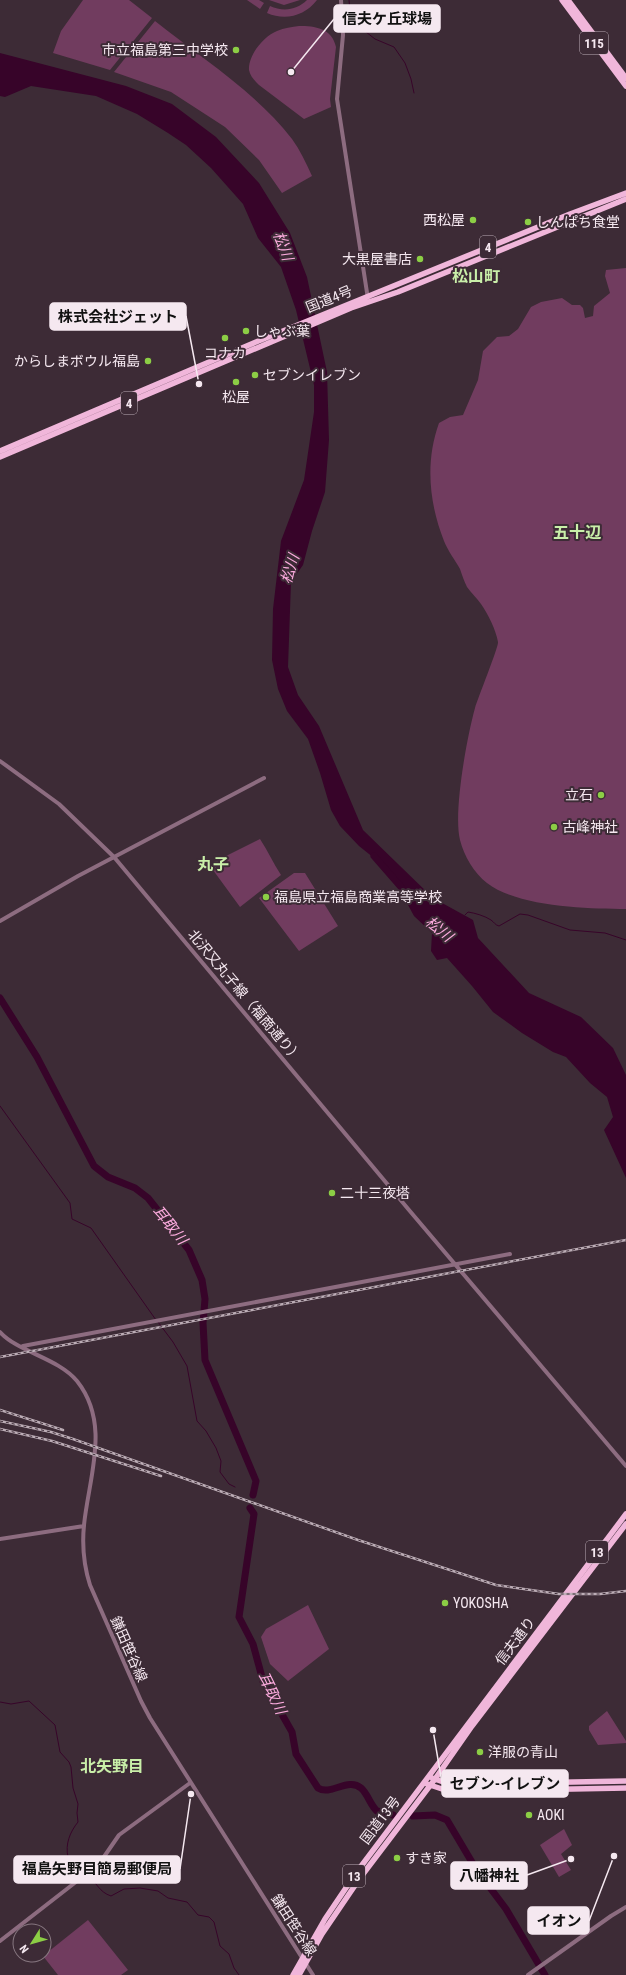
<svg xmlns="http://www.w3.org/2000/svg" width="626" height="1975" font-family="'Roboto Condensed','Noto Sans JP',sans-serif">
  <rect width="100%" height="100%" fill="#3d2b36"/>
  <path fill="#713c5f" d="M83 0H129L152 18 110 70 53 53 61 31Z
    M247 0H259L264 3 260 9Z
    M269 0H300L284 5Z
    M307 0H317C305 16 285 21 267 13L270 6C283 12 297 10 307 0Z
    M155 21C200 57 257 93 292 139 300 150 306 163 312 176L282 193 259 160 225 127 171 92 114 72Z
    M299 26C315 26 332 28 336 47L330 99 331 107 304 119 259 85C255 81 250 76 249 70 248 55 264 36 277 31 284 28 292 27 299 26Z
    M626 268V909C587 909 518 907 487 883 474 873 464 856 460 840 453 812 467 737 475 708 478 698 499 646 498 642 496 630 488 614 481 604 477 598 471 593 467 587 464 581 462 575 460 569 455 560 448 551 444 541 429 503 425 462 439 423L450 417 463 415 478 380 483 351 497 337 509 336 518 329 531 307 541 302 562 298 572 305H580L583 308 585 318 593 316 594 306 610 293 605 276 606 270Z
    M260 839C268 851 273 863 281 875L240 907 213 870 214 862Z
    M294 873H305L338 926 299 951 259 898Z
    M308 1605 329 1649 288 1681 270 1664 261 1637 266 1629Z
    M607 1711 626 1741V1743L598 1745 589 1730V1726Z
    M564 1829 572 1845 561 1854 571 1870 559 1877 540 1845Z
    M88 1920 128 1970 121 1975H58L43 1956Z"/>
  <path fill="#370429" d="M0 53 126 86 172 104 216 137 259 183 290 233 307 277 327 372 329 440 325 492 312 531 303 565 291 582 288 667 298 695 319 726 363 830 433 898 473 920 478 938 529 993 581 1017 613 1048 626 1075V1178L604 1130 613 1117 607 1097 590 1083 566 1057 553 1052 522 1033 493 1012 472 986 447 958 437 960 431 951 432 933 414 916 389 870 359 846 340 826 331 810 320 773 308 739 287 711 278 689 272 660 273 609 281 541 304 480 314 412V385L296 310 281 267 258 238 243 204 211 168 186 145 168 133 137 114 96 96 31 86 5 97 0 96Z"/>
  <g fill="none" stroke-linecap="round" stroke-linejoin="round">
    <path stroke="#370429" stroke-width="1" d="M349 0 351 21 356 27 361 28 375 39 394 47 405 63 411 79 414 93
      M465 915 468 912C475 913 485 916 491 920 494 922 495 925 499 926L520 914 528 915 570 930 605 933 626 940
      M0 1106 70 1203 72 1219 91 1228 156 1320
      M158 1322 173 1342 187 1366 197 1421 206 1431 216 1448 221 1461 220 1472 229 1484 235 1487
      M0 1702 11 1704 29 1701 55 1725 60 1752 69 1762 71 1767 73 1788 78 1804 77 1813 78 1822C70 1832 65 1844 68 1857L85 1874
      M88 1875C97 1883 99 1892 111 1896L124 1889 140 1888 158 1891 168 1898 187 1902 198 1915 209 1917 214 1922 220 1946 229 1954 234 1968 239 1975"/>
    <path stroke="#370429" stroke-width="7" d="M374 856 401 887
      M0 998 37 1057 94 1166 108 1177 135 1188 148 1198 189 1250 202 1280 205 1299 203 1323 205 1360 256 1481 253 1495
      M250 1508 254 1514 239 1617 253 1644 263 1681 292 1732 296 1754 318 1788C331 1796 348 1777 361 1788 368 1794 370 1805 377 1811L393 1815
      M413 1816 435 1815 447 1820 476 1869 506 1909 545 1975"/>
    <path stroke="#8d6c80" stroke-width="4" d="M341 0 343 35 337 99 368 299
      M0 761 59 804 114 857 409 1210 626 1466
      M0 921 78 876 264 778
      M0 1332C18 1352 58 1358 77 1381 111 1424 89 1476 84 1525 82 1545 84 1566 90 1585L141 1701 150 1718 313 1975
      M23 1346 510 1254
      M0 1539 84 1526
      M0 1941 99 1864 119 1835 190 1783
      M528 1975 611 1916 626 1907"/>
    <path stroke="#f0b6da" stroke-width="5.5" d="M562 0 626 86
      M568 0 626 78
      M0 451 256 342 570 214 626 193
      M0 457 351 308 398 292 626 199
      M432 1778 446 1783 466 1784 626 1781
      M427 1784 442 1789 465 1791 626 1788
      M293 1975 325 1919 356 1873 626 1514
      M299 1975 322 1934 360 1878 435 1779 472 1726 626 1524"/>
    <defs>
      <path id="rail" d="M0 1357 626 1240
        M0 1410 63 1430
        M0 1421 51 1432 73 1439 358 1540 496 1585 559 1594H600L626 1591
        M0 1429 52 1441 161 1476"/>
    </defs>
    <use href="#rail" stroke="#bcadb6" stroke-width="2.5"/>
    <use href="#rail" stroke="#3d2b36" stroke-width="1" stroke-dasharray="3" stroke-linecap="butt"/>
  </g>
  <g fill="#8cce45" stroke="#3d2b36" stroke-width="1.5">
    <circle cx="236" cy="50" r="4"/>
    <circle cx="473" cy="220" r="4"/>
    <circle cx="528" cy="222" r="4"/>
    <circle cx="420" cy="259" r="4"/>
    <circle cx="246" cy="331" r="4"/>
    <circle cx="225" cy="338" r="4"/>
    <circle cx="148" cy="361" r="4"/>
    <circle cx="255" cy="375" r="4"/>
    <circle cx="236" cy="382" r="4"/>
    <circle cx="601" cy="795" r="4"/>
    <circle cx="554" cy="827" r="4"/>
    <circle cx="266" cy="897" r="4"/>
    <circle cx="332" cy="1193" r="4"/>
    <circle cx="445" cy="1603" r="4"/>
    <circle cx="480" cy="1752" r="4"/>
    <circle cx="529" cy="1815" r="4"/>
    <circle cx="397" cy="1858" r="4"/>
  </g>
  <g text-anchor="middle" stroke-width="4" stroke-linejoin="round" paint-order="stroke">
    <g fill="#3d2b36" stroke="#beafb8" stroke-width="1">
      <rect x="580" y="32" width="28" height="22" rx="3"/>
      <rect x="480" y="236" width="16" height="22" rx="3"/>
      <rect x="121" y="392" width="16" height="22" rx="3"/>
      <rect x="586" y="1541" width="22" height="22" rx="3"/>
      <rect x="343" y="1865" width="22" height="22" rx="3"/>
    </g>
    <g font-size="13" font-weight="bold" fill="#f5e8f0">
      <text x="594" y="48">115</text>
      <text x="488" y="252">4</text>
      <text x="129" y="408">4</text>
      <text x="597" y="1557">13</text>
      <text x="354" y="1881">13</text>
    </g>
    <g font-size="14" fill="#f5e8f0" stroke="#3d2b36" text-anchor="start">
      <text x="228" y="55" text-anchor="end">市立福島第三中学校</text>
      <text x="465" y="225" text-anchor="end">西松屋</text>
      <text x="536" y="227">しんぱち食堂</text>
      <text x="412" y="264" text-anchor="end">大黒屋書店</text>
      <text x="254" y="336">しゃぶ葉</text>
      <text x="225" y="358" text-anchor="middle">コナカ</text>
      <text x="140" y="366" text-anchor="end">からしまボウル福島</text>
      <text x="263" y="380">セブンイレブン</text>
      <text x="236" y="402" text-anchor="middle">松屋</text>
      <text x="593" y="800" text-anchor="end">立石</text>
      <text x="562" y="832">古峰神社</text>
      <text x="274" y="902">福島県立福島商業高等学校</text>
      <text x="340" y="1198">二十三夜塔</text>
      <text x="453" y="1608">YOKOSHA</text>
      <text x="488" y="1757">洋服の青山</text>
      <text x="537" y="1820">AOKI</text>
      <text x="405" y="1863">すき家</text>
    </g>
    <g font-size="14" fill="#f5e8f0" stroke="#3d2b36">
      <text transform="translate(329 299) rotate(-22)" y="5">国道4号</text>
      <text transform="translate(245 996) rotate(50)" y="5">北沢又丸子線（福商通り）</text>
      <text transform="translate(515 1641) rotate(-53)" y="5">信夫通り</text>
      <text transform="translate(129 1649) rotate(66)" y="5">鎌田笹谷線</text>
      <text transform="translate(380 1820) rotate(-53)" y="5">国道13号</text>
      <text transform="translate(294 1925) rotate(57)" y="5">鎌田笹谷線</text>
    </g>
    <g font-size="15" font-style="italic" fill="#fcabde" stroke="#3d2b36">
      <text transform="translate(283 246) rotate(69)" y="5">松川</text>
      <text transform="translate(290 569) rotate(-73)" y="5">松川</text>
      <text transform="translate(439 929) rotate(39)" y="5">松川</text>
      <text transform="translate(170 1225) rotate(51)" y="5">耳取川</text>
      <text transform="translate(272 1693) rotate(64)" y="5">耳取川</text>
    </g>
    <g font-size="16" font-weight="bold" fill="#c9efa9" stroke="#3d2b36">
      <text x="476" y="282">松山町</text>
      <text x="577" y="538">五十辺</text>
      <text x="213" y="870">丸子</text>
      <text x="112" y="1772">北矢野目</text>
    </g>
  </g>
  <path fill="none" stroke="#f5e8f0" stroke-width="1.5" d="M291 72L334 19M199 384L186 316M433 1730L442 1783M191 1794L180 1869M571 1859L527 1875M614 1856L589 1921"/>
  <g fill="#f5e8f0" stroke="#3d2b36" stroke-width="1.5">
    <circle cx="291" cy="72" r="4"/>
    <circle cx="199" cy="384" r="4"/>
    <circle cx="433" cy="1730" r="4"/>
    <circle cx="191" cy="1794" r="4"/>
    <circle cx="571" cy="1859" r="4"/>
    <circle cx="614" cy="1856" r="4"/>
  </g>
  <g fill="#f5e8f0" stroke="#f5e8f0" stroke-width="1.5">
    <rect x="334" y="5" width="106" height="27" rx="4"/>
    <rect x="50" y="303" width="136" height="27" rx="4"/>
    <rect x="442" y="1770" width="126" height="27" rx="4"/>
    <rect x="14" y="1856" width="166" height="27" rx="4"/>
    <rect x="451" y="1862" width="76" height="27" rx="4"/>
    <rect x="528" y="1907" width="61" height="27" rx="4"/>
  </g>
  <g font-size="15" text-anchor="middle" font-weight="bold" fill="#111">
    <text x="387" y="24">信夫ケ丘球場</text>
    <text x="118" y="322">株式会社ジェット</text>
    <text x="505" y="1789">セブン-イレブン</text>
    <text x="97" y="1874">福島矢野目簡易郵便局</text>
    <text x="489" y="1881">八幡神社</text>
    <text x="559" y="1926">イオン</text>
  </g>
  <g transform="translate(32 1943) rotate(233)"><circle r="19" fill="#3d2b36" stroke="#877780"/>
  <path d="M0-3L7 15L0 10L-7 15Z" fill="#8cce45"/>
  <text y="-6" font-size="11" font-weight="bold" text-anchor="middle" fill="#f5e8f0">N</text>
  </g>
</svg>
